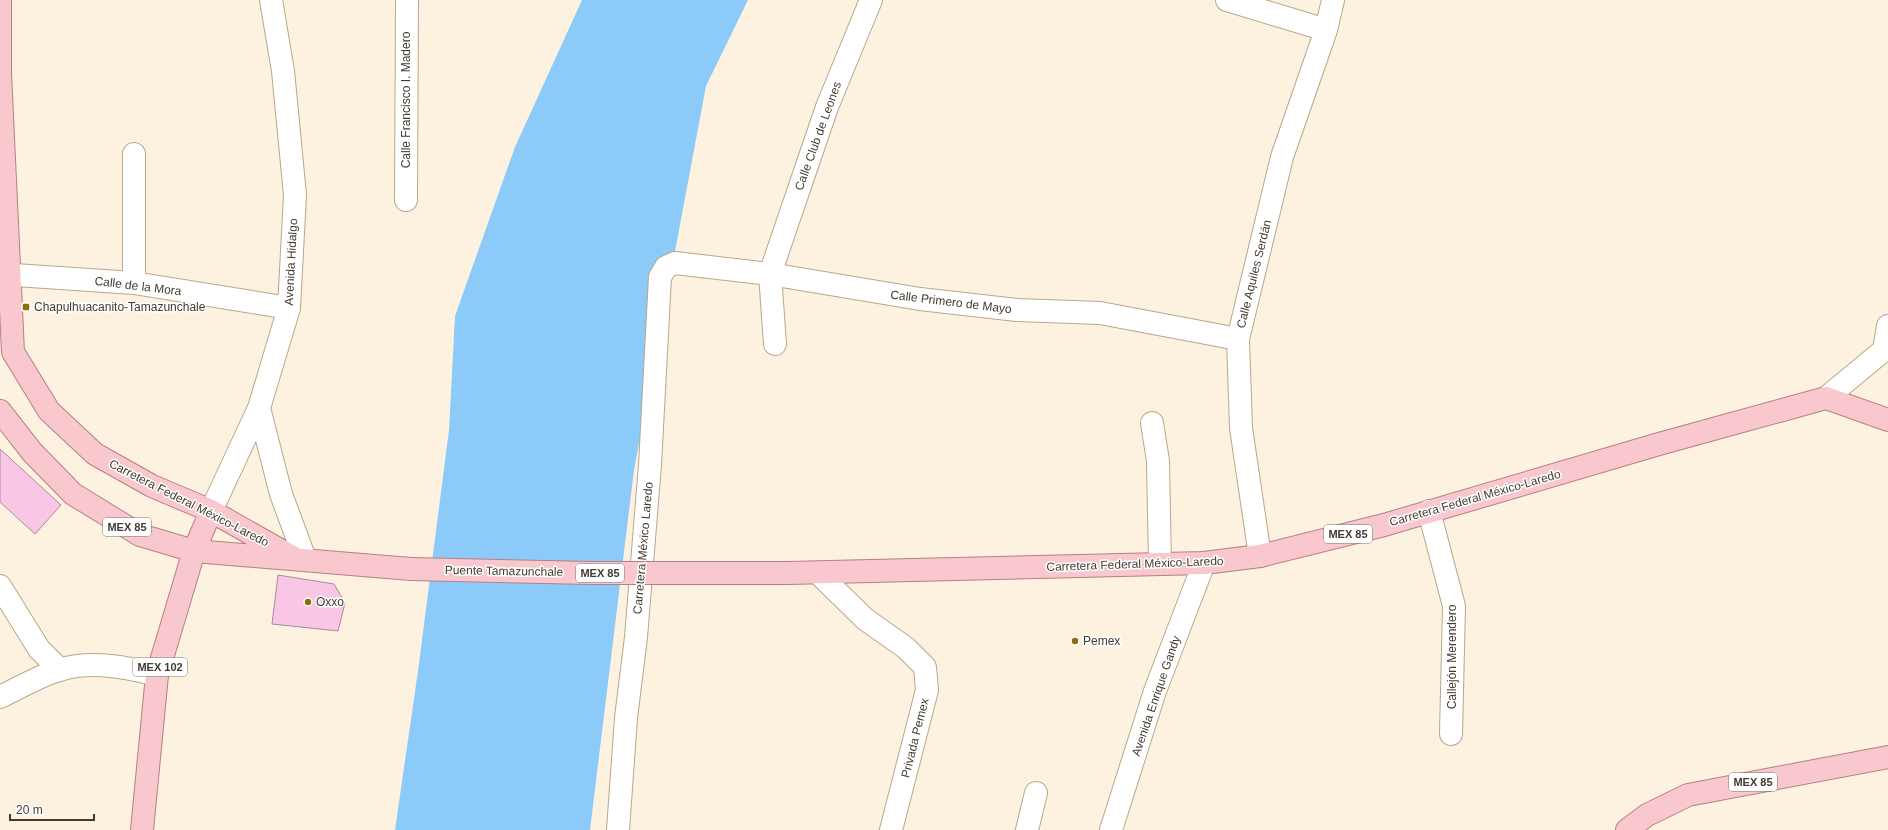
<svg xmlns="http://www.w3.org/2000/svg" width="1888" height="830" font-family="Arial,sans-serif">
  <rect width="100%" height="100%" fill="#fdf2e0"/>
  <path fill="#8ccaf9" d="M582 0H748L706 86 634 470 590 830H395L418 671 449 430 455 316 515 147Z"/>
  <path fill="#f9c7e5" stroke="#a88a9c" d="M0 449 61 505 35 534 0 502Z
    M278 575 334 584 345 603 338 631 272 624Z"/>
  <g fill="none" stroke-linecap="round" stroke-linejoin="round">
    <defs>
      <path id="minor" d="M1227 0 1326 30
        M134 154V283
        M406 200 407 0
        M0 274 134 283 289 308
        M775 344 770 274 827 107 871 0
        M1826 398 1884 350 1888 326
        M259 408 281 494 305 559
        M1152 423 1158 461 1160 564
        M211 511 259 408 289 308 295 195 283 71 271 0
        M1429 511 1454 606 1451 734
        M1260 556 1241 428 1238 339 1282 157 1326 30 1333 0
        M818 573 865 619 906 648 925 667 927 690 891 830
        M0 586 39 649 60 670
        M0 697C19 688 39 676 59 670 92 660 126 667 157 675
        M618 830 626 718 636 637 650 465 660 277 666 267 675 263 770 274 920 299 1017 310 1100 313 1238 339
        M1027 830 1036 793
        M1111 830 1155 691 1204 563"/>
      <path id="major" d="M0 0V73L13 352 49 411 95 454 152 486 211 511 296 559
        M0 411 32 452 73 494 140 535 194 551 411 569
        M788 573 1204 563 1260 556 1384 525 1659 444 1826 398 1888 420
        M142 830 157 675 194 551 211 511
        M1627 830 1647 815 1688 795 1888 757"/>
    </defs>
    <use href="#minor" stroke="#b9a78b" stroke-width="24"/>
    <use href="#major" stroke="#b67f82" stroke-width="24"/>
    <use href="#minor" stroke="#fff" stroke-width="22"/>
    <use href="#major" stroke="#f9c8ce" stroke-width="22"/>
    <defs>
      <path id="major-bridge" d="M411 569 592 573H788"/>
    </defs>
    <use href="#major-bridge" stroke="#b67f82" stroke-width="24" stroke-linecap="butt"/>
    <use href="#major-bridge" stroke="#f9c8ce" stroke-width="22"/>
  </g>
  <g fill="#8c6d0f" stroke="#fff" stroke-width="1.5">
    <rect x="22" y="303" width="8" height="8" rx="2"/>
    <circle cx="308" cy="602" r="4"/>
    <circle cx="1075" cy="641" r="4"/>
  </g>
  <g text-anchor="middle" stroke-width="3" stroke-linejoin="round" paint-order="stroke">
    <g fill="#fff" stroke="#7b766d" stroke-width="1">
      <rect x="103" y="518" width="48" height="18" rx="3"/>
      <rect x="1324" y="525" width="48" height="18" rx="3"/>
      <rect x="576" y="564" width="48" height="18" rx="3"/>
      <rect x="133" y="658" width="54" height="18" rx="3"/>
      <rect x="1729" y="773" width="48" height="18" rx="3"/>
    </g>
    <g font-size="11" font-weight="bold" fill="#423b2f">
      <text x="127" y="531">MEX 85</text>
      <text x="1348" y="538">MEX 85</text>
      <text x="600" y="577">MEX 85</text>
      <text x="160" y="671">MEX 102</text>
      <text x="1753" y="786">MEX 85</text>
    </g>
    <g font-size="12" fill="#423b2f" stroke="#fff">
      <text transform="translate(406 100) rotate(-90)" y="4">Calle Francisco I. Madero</text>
      <text transform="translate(818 136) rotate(-70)" y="4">Calle Club de Leones</text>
      <text transform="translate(291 262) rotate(-87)" y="4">Avenida Hidalgo</text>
      <text transform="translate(1254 274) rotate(-76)" y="4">Calle Aquiles Serdán</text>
      <text transform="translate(138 286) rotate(7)" y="4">Calle de la Mora</text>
      <text transform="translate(951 302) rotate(7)" y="4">Calle Primero de Mayo</text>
      <text transform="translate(1475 498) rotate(-16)" y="4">Carretera Federal México-Laredo</text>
      <text transform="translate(189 503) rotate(27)" y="4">Carretera Federal México-Laredo</text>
      <text transform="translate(643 548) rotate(-85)" y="4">Carretera México Laredo</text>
      <text transform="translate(1135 564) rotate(-2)" y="4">Carretera Federal México-Laredo</text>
      <text transform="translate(504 571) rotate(1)" y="4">Puente Tamazunchale</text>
      <text transform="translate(1452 657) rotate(-90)" y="4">Callejón Merendero</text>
      <text transform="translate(1156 696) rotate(-71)" y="4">Avenida Enrique Gandy</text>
      <text transform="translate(915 738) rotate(-76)" y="4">Privada Pemex</text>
    </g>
    <g font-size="12" fill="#423b2f" stroke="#fff" text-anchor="start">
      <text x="34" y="311">Chapulhuacanito-Tamazunchale</text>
      <text x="316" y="606">Oxxo</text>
      <text x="1083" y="645">Pemex</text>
    </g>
  </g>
  <path d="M10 814v6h84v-6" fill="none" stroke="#423b2f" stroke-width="2"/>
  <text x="16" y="814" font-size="12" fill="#423b2f" stroke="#ffffff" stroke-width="3" paint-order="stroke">20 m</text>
</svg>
